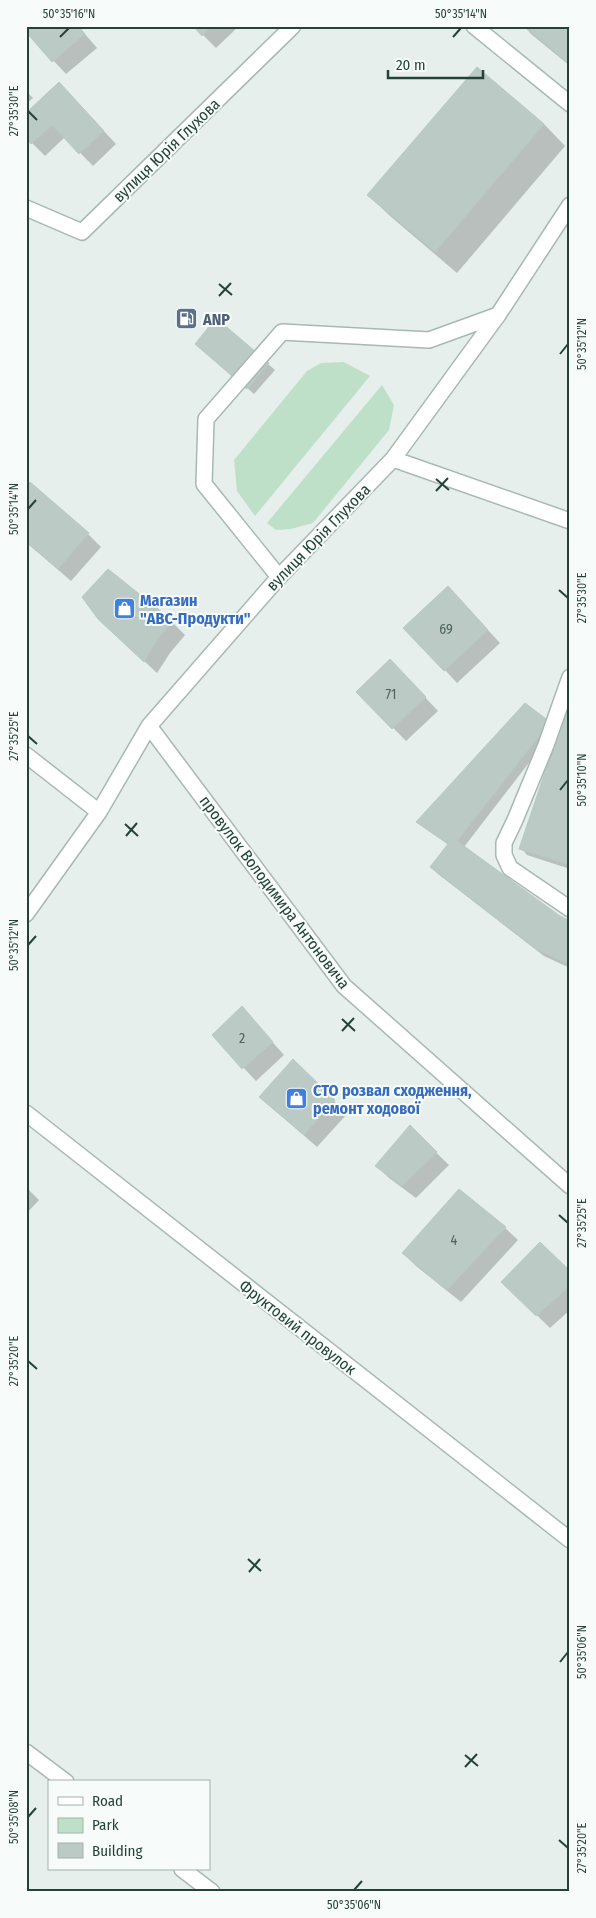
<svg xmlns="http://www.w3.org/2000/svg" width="596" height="1918" font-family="'Fira Sans Condensed',sans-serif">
  <rect width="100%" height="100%" fill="#e6efeb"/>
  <path fill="#bfe0c8" d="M344 362 370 376 255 516 237 491 234 460 307 371 321 363Z
    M382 385 394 405 389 430 313 523 291 529 276 530 267 523Z"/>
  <path fill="#0003" d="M78 26 97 48 66 74 26 31Z
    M194 26H239L216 48Z
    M524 26H570V66L531 34Z
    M26 91 33 98 26 104Z
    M72 97 116 144 93 166 65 137 45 156 26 137Z
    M544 124 565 146 457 273 390 216 368 195Z
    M203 350 268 364 275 370 254 394Z
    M88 534 101 547 71 581 26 542Z
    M108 571 172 622 185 635 170 653 157 673 112 631Z
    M461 601 500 643 457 683 445 670Z
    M403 674 438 711 406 741 358 692Z
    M570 702V869L527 855 521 848Z
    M549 723 555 729 464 847 559 918 570 923V968L544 956 438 874 431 867 449 845 418 822Z
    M242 1008 284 1055 256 1081 213 1035Z
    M293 1061 347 1114 317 1147 260 1097Z
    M410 1127 449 1165 416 1198 389 1178 377 1166Z
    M26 1187 39 1200 26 1214Z
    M505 1228 518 1240 461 1302 416 1266 403 1253Z
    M570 1273V1310L550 1328 503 1282Z"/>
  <path fill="#bbcac4" stroke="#b8c9c2" d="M26 26H78L85 34 52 62 26 32Z
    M193 26H212L202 36Z
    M524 26H570V65Z
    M477 67 544 124 435 252 367 195Z
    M59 82 104 131 79 154 52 125 31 144 26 139V113Z
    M216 318 269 363 247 389 195 344Z
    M30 482 89 533 58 569 26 542V487Z
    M108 569 173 621 157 640 144 662 98 619 82 597Z
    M448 586 488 630 444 671 403 628Z
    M390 659 426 697 392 729 356 692Z
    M570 698V865L519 849Z
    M525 703 550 722 457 841 560 916 570 921V965L536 949 430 867 448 844 416 822Z
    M242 1006 273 1042 242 1069 212 1035Z
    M293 1059 335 1100 304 1135 259 1097Z
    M410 1125 437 1152 402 1186 375 1166Z
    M459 1189 506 1227 447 1290 402 1253Z
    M540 1242 570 1271V1286L536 1316 501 1282Z"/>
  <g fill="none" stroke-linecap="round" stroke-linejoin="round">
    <defs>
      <path id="lane" d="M279 577 204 484 206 419 282 332 429 340 498 315
        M570 677 546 745 515 820 504 843V855L510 868 570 909"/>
      <path id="street" d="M474 26 570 104
        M26 208 82 232 293 26
        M393 459 570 521
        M149 726 344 986 570 1186
        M26 755 99 812
        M26 914 99 812 149 726 279 577 393 459 498 315 570 205
        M26 1113 570 1540
        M26 1752 66 1782
        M182 1869 212 1892"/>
    </defs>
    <use href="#lane" stroke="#a8b8b2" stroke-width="18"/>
    <use href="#street" stroke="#a8b8b2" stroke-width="18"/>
    <use href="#lane" stroke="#fff" stroke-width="15"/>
    <use href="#street" stroke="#fff" stroke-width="15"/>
  </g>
  <path fill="none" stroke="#24423a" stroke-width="2" d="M60 37 69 28M453 37 461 28M28 111 37 120M219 284 232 295M219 296 231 283M560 354 568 344M436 479 449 490M436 491 448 478M28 509 36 500M559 590 568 598M28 736 37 744M560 790 568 780M125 824 138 836M126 836 137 823M28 945 36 936M342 1019 355 1031M342 1031 354 1018M559 1215 568 1223M28 1361 37 1369M248 1559 261 1571M249 1572 260 1559M560 1662 568 1652M465 1755 478 1766M465 1767 477 1754M28 1817 36 1808M559 1840 568 1848M354 1890 362 1881"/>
  <defs>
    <symbol id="fuel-square" viewBox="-11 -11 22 22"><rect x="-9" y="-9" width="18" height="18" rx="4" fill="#5c6f8a" stroke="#f7fbf9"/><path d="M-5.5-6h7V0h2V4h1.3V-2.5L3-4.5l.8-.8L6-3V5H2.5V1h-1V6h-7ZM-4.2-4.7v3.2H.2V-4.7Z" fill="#fff"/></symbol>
    <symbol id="shop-square" viewBox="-11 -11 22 22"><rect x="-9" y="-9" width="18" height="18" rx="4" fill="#3f7fe0" stroke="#f7fbf9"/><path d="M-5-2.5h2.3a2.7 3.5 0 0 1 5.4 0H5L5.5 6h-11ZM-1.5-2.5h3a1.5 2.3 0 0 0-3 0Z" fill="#fff"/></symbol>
  </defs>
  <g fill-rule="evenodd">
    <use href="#fuel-square" x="174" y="306" width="25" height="25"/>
    <use href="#shop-square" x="112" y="596" width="25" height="25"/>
    <use href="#shop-square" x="284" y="1086" width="25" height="25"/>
  </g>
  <g text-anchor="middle" stroke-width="4" stroke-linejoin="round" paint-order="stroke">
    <g font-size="14" fill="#4a645c">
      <text x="446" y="634">69</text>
      <text x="391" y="699">71</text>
      <text x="242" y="1043">2</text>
      <text x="454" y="1245">4</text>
    </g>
    <g font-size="16" fill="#24423a" stroke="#f7fbf9">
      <text transform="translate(166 150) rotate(-44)" y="6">вулиця Юрія Глухова</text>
      <text transform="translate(318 537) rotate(-46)" y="6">вулиця Юрія Глухова</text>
      <text transform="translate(275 892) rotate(53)" y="6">провулок Володимира Антоновича</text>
      <text transform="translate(298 1327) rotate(38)" y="6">Фруктовий провулок</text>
    </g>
    <g font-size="16" font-weight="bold" fill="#4e5e75" stroke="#f7fbf9" text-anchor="start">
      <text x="203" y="325">ANP</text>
    </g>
    <g font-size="16" font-weight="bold" fill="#366cbe" stroke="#f7fbf9" text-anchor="start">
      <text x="140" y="606">Магазин<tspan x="140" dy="18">"ABC-Продукти"</tspan></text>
      <text x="313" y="1096">СТО розвал сходження,<tspan x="313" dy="18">ремонт ходової</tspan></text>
    </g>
  </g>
  <rect width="596" height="1918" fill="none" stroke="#f7fbf9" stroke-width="55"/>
  <rect x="48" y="1780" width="162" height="90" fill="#f7fbf9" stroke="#a3b1ad"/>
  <rect x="58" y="1797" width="25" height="8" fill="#ffffff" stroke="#a3b1ad"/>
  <text x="92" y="1806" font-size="15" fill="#24423a">Road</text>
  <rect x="58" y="1818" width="25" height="15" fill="#bfe0c8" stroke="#a3b1ad"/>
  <text x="92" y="1830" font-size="15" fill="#24423a">Park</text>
  <rect x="58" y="1843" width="25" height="15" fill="#bbcac4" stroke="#a3b1ad"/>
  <text x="92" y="1856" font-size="15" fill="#24423a">Building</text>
  <path d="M388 70v8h95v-8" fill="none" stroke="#24423a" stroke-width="2.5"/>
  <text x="396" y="70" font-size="15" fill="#24423a" stroke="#f7fbf9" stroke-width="4" paint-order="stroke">20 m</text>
  <rect x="28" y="28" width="540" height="1862" fill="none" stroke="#24423a" stroke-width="2"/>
  <g font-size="12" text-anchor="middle" fill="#24423a">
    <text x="69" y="18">50°35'16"N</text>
    <text x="461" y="18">50°35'14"N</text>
    <text transform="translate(14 111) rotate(-90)" y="4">27°35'30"E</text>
    <text transform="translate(582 344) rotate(-90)" y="4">50°35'12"N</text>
    <text transform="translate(14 509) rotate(-90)" y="4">50°35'14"N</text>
    <text transform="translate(582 598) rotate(-90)" y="4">27°35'30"E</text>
    <text transform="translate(14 736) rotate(-90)" y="4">27°35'25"E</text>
    <text transform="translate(582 780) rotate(-90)" y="4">50°35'10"N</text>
    <text transform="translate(14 945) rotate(-90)" y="4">50°35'12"N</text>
    <text transform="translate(582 1223) rotate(-90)" y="4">27°35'25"E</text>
    <text transform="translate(14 1361) rotate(-90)" y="4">27°35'20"E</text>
    <text transform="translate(582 1652) rotate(-90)" y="4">50°35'06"N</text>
    <text transform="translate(14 1817) rotate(-90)" y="4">50°35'08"N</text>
    <text transform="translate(582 1848) rotate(-90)" y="4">27°35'20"E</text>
    <text x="354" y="1909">50°35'06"N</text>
  </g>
</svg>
